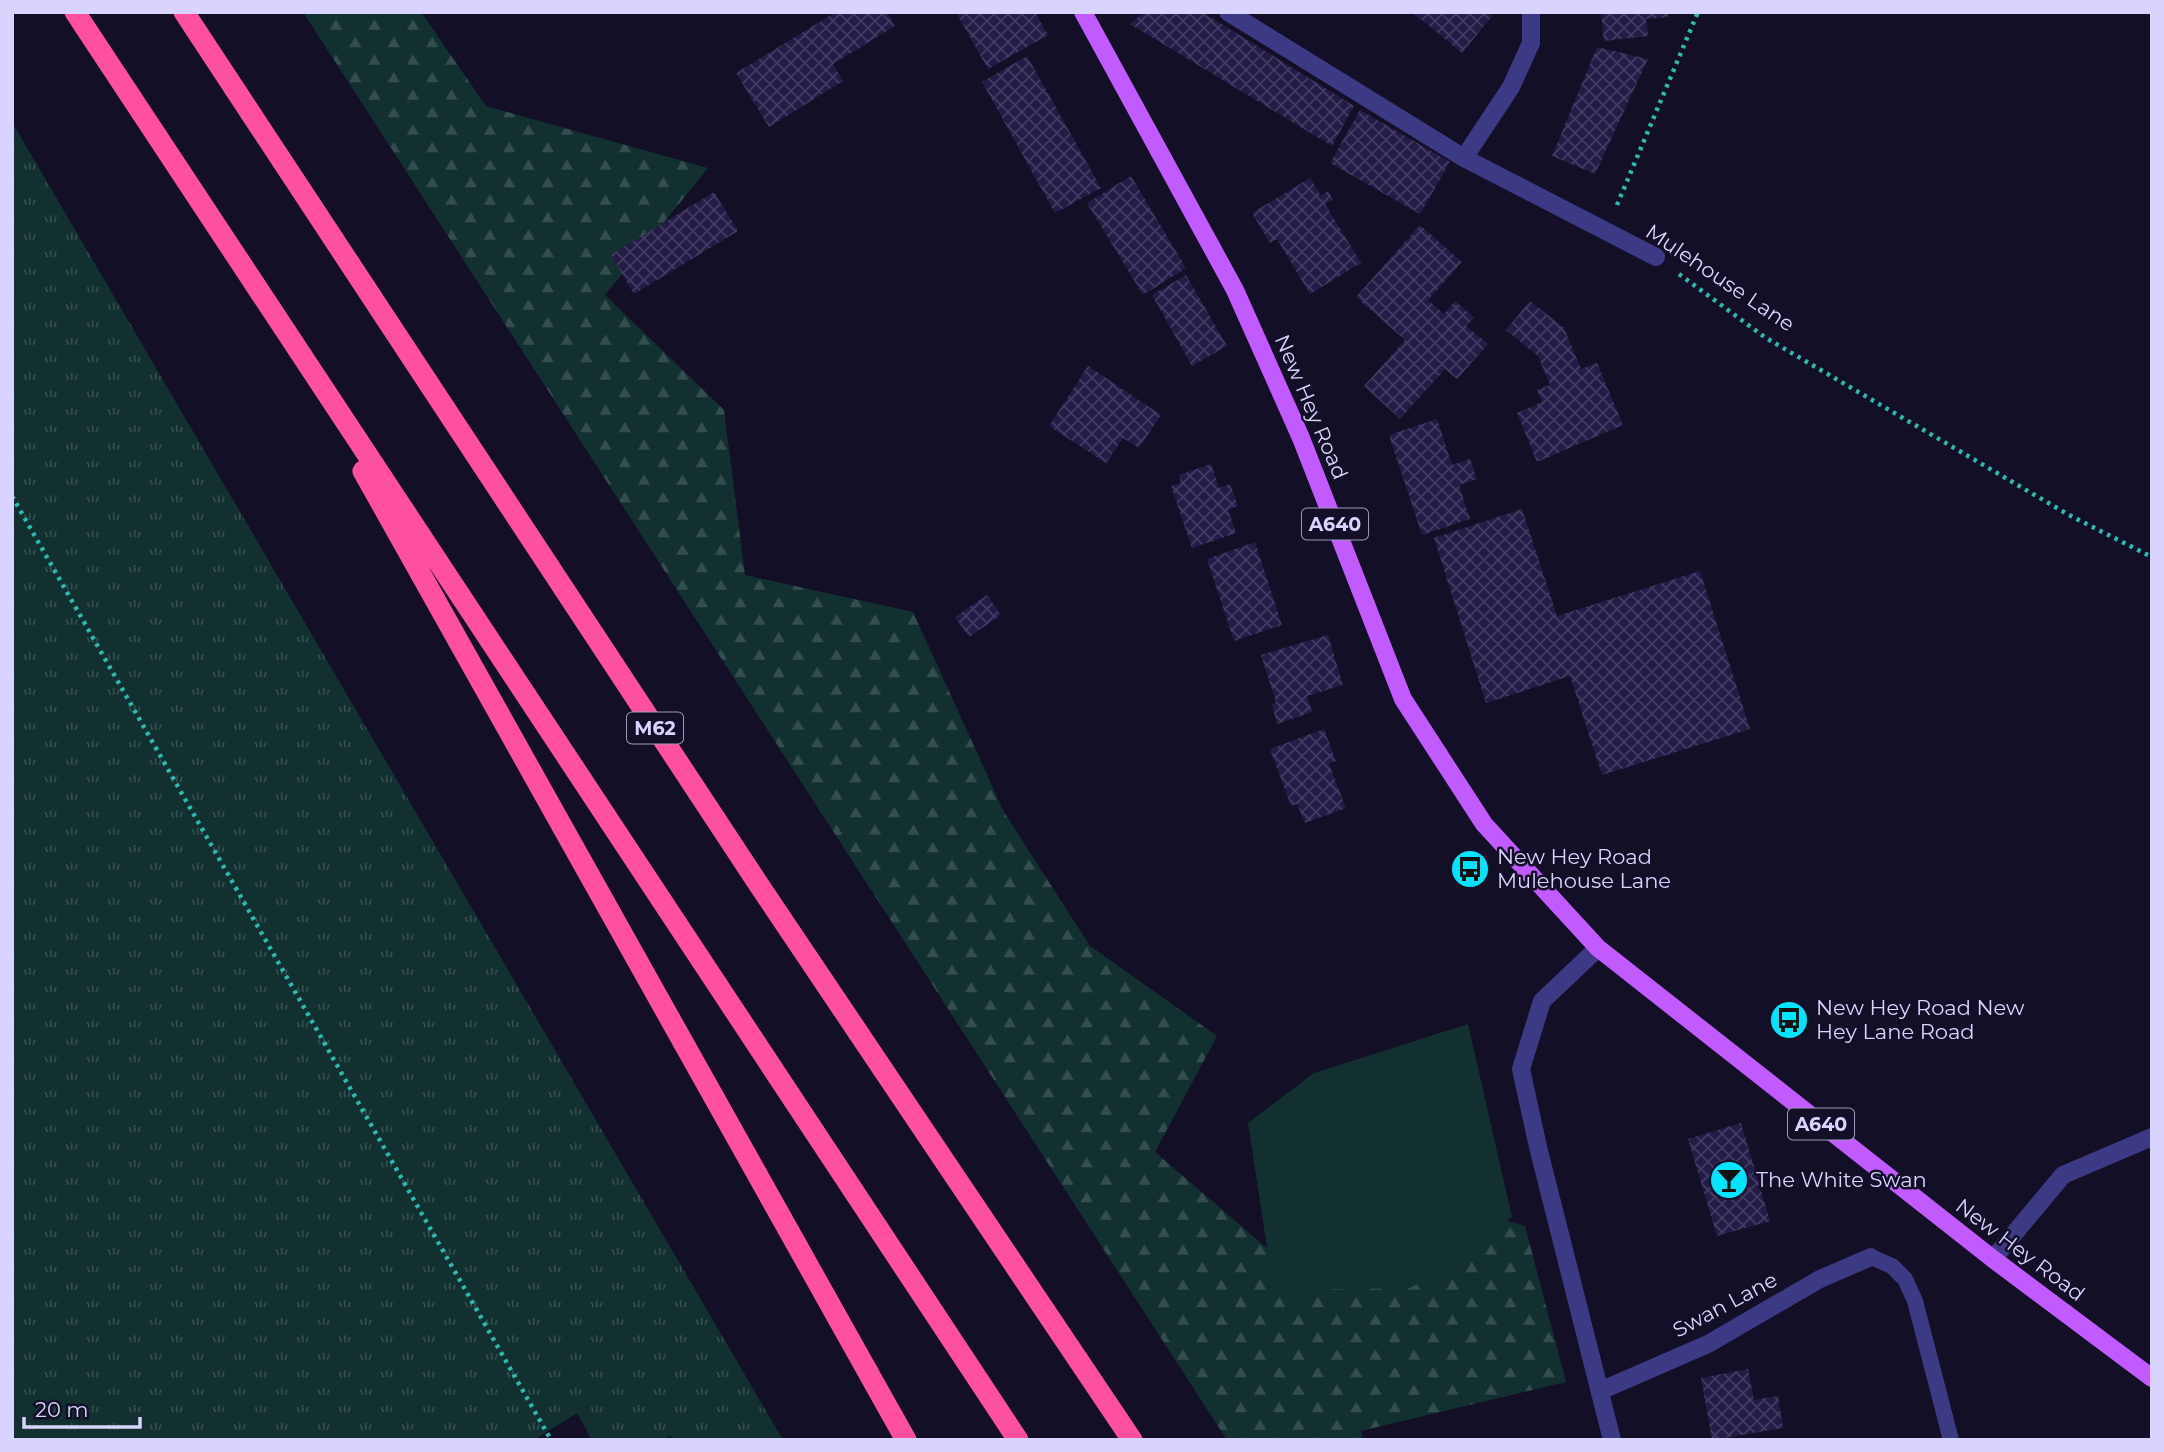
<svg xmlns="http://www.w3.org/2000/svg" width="2164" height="1452" font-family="Montserrat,sans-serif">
  <defs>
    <pattern id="grass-tufts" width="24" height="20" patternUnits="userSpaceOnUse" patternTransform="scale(1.75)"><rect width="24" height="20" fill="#12302f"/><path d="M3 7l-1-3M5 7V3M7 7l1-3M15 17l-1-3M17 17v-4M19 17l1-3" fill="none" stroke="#344d4e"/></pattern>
    <pattern id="forest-firs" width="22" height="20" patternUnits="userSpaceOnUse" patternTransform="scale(1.75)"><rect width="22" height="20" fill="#12302f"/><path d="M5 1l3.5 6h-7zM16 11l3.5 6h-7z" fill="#344d4e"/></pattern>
    <pattern id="building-cross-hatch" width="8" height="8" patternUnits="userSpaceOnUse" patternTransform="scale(1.75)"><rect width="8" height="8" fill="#241b47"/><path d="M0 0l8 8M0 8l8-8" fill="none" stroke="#433b63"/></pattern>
  </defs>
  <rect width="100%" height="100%" fill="#130f26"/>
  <path fill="url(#grass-tufts)" d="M12 122 783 1440H674L670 1436 661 1440H592L577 1413 534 1440H12Z"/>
  <path fill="url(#forest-firs)" d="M303 12H421L486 106 708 168 605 295 724 410 745 575 913 612 1004 812 1090 946 1217 1036 1155 1152 1303 1279 1502 1219 1525 1226 1566 1382 1361 1431 1363 1440H1227Z"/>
  <path fill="#12302f" d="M1468 1024 1512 1217 1475 1252 1410 1288 1288 1290 1272 1280 1248 1123 1314 1073Z"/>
  <path fill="url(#building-cross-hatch)" d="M836 12H887L895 26 833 64 843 81 769 127 736 73Z
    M956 12H1035L1048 35 988 69Z
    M1144 12H1202L1354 106 1332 146 1130 24Z
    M1412 12H1488L1492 16 1462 53Z
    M1601 12H1668V17L1646 19 1648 36 1604 41Z
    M1597 47 1648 59 1595 174 1552 156Z
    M1027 56 1101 188 1055 213 982 82Z
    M1360 110 1450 162 1420 214 1330 163Z
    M1131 176 1186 268 1143 295 1087 203Z
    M1310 178 1321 196 1328 191 1333 200 1325 204 1361 263 1310 294 1277 239 1270 243 1252 213Z
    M714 192 738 231 634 294 611 255Z
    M1420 225 1462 262 1428 300 1444 314 1455 301 1474 317 1466 326 1488 344 1457 379 1445 369 1400 419 1364 386 1405 340 1356 297Z
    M1186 275 1227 346 1192 366 1152 295Z
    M1530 301 1564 328 1581 369 1597 363 1623 425 1537 462 1517 413 1542 402 1537 390 1550 385 1538 356 1506 330Z
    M1088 366 1161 415 1139 448 1123 438 1106 463 1049 426Z
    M1437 419 1452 465 1470 459 1477 479 1459 485 1470 519 1422 535 1389 435Z
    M1211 464 1219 488 1230 484 1238 506 1228 510 1236 533 1192 548 1171 486 1181 483 1179 475Z
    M1522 509 1557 616 1700 571 1750 729 1602 775 1570 676 1486 703 1434 538Z
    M1255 542 1282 625 1234 641 1207 559Z
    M987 595 1001 615 969 637 955 617Z
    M1328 635 1343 685 1307 696 1312 712 1277 724 1272 705 1276 702 1261 655Z
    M1324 729 1336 761 1329 764 1346 808 1305 823 1297 804 1291 806 1270 749Z
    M1741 1123 1770 1221 1717 1236 1688 1139Z
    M1748 1369 1754 1400 1778 1396 1783 1428 1712 1440 1701 1378Z"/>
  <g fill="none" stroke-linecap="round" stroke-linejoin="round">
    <path stroke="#2fb8b0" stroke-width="4.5" stroke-dasharray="3.5 5" stroke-linecap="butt" d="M1617 205 1698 12
      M1679 274 1766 338 2069 515 2152 557
      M12 496 551 1440"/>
    <path stroke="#3d3a85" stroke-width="16" d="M1871 1257 1892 1266 1905 1279 1915 1301 1951 1440"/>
    <path stroke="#3d3a85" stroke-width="18" d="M1228 12 1464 158 1656 257
      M1464 158 1511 87 1531 43V12
      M1598 948 1542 1001 1521 1069 1538 1147 1612 1440
      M1600 1391 1708 1344 1820 1279 1871 1257"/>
    <path stroke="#3d3a85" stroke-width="18" d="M1993 1259 2063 1175 2152 1137"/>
    <path stroke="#c25bff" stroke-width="18" d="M1083 12 1235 290 1301 438 1403 699 1484 824 1598 948 1993 1259 2152 1378"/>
    <path stroke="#ff4fa3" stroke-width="21" d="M75 12 1018 1440
      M184 12 759 885 1132 1440
      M363 471 906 1440"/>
  </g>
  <defs>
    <symbol id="bus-disc" viewBox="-11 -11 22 22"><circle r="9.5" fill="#00e5ff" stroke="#130f26"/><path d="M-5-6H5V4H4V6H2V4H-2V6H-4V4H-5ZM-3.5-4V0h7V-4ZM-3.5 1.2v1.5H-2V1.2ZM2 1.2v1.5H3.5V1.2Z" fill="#111"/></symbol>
    <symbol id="bar-disc" viewBox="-11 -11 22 22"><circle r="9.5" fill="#00e5ff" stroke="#130f26"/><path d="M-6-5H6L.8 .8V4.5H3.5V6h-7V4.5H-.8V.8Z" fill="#111"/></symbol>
  </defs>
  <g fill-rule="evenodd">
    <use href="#bus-disc" x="1448" y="847" width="44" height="44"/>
    <use href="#bus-disc" x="1767" y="998" width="44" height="44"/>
    <use href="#bar-disc" x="1707" y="1158" width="44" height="44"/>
  </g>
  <g text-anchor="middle" stroke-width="5" stroke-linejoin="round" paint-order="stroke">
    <g fill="#130f26" stroke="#9e99be" stroke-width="2">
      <rect x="1302" y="508.5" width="66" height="31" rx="5"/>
      <rect x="627" y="712.5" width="56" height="31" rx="5"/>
      <rect x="1788" y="1108.5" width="66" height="31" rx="5"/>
    </g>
    <g font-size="19" font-weight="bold" fill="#d9d4ff">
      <text x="1335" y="531">A640</text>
      <text x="655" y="735">M62</text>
      <text x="1821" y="1131">A640</text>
    </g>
    <g font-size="21" fill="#d9d4ff" stroke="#130f26">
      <text transform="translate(1720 278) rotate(34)" y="7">Mulehouse Lane</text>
      <text transform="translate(1311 407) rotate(67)" y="7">New Hey Road</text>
      <text transform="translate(2020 1250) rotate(37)" y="7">New Hey Road</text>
      <text transform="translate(1725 1305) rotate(-28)" y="7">Swan Lane</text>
    </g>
    <g font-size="21" fill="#d9d4ff" stroke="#130f26" text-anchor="start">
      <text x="1497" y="864">New Hey Road<tspan x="1497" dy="24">Mulehouse Lane</tspan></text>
      <text x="1816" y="1015">New Hey Road New<tspan x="1816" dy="24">Hey Lane Road</tspan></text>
      <text x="1756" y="1187">The White Swan</text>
    </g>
  </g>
  <rect width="2164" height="1452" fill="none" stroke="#d9d4ff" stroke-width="28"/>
  <path d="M24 1417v10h116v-10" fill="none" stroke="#d9d4ff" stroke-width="3.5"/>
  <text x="35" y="1417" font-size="21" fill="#d9d4ff" stroke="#130f26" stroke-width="5" paint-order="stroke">20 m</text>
</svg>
